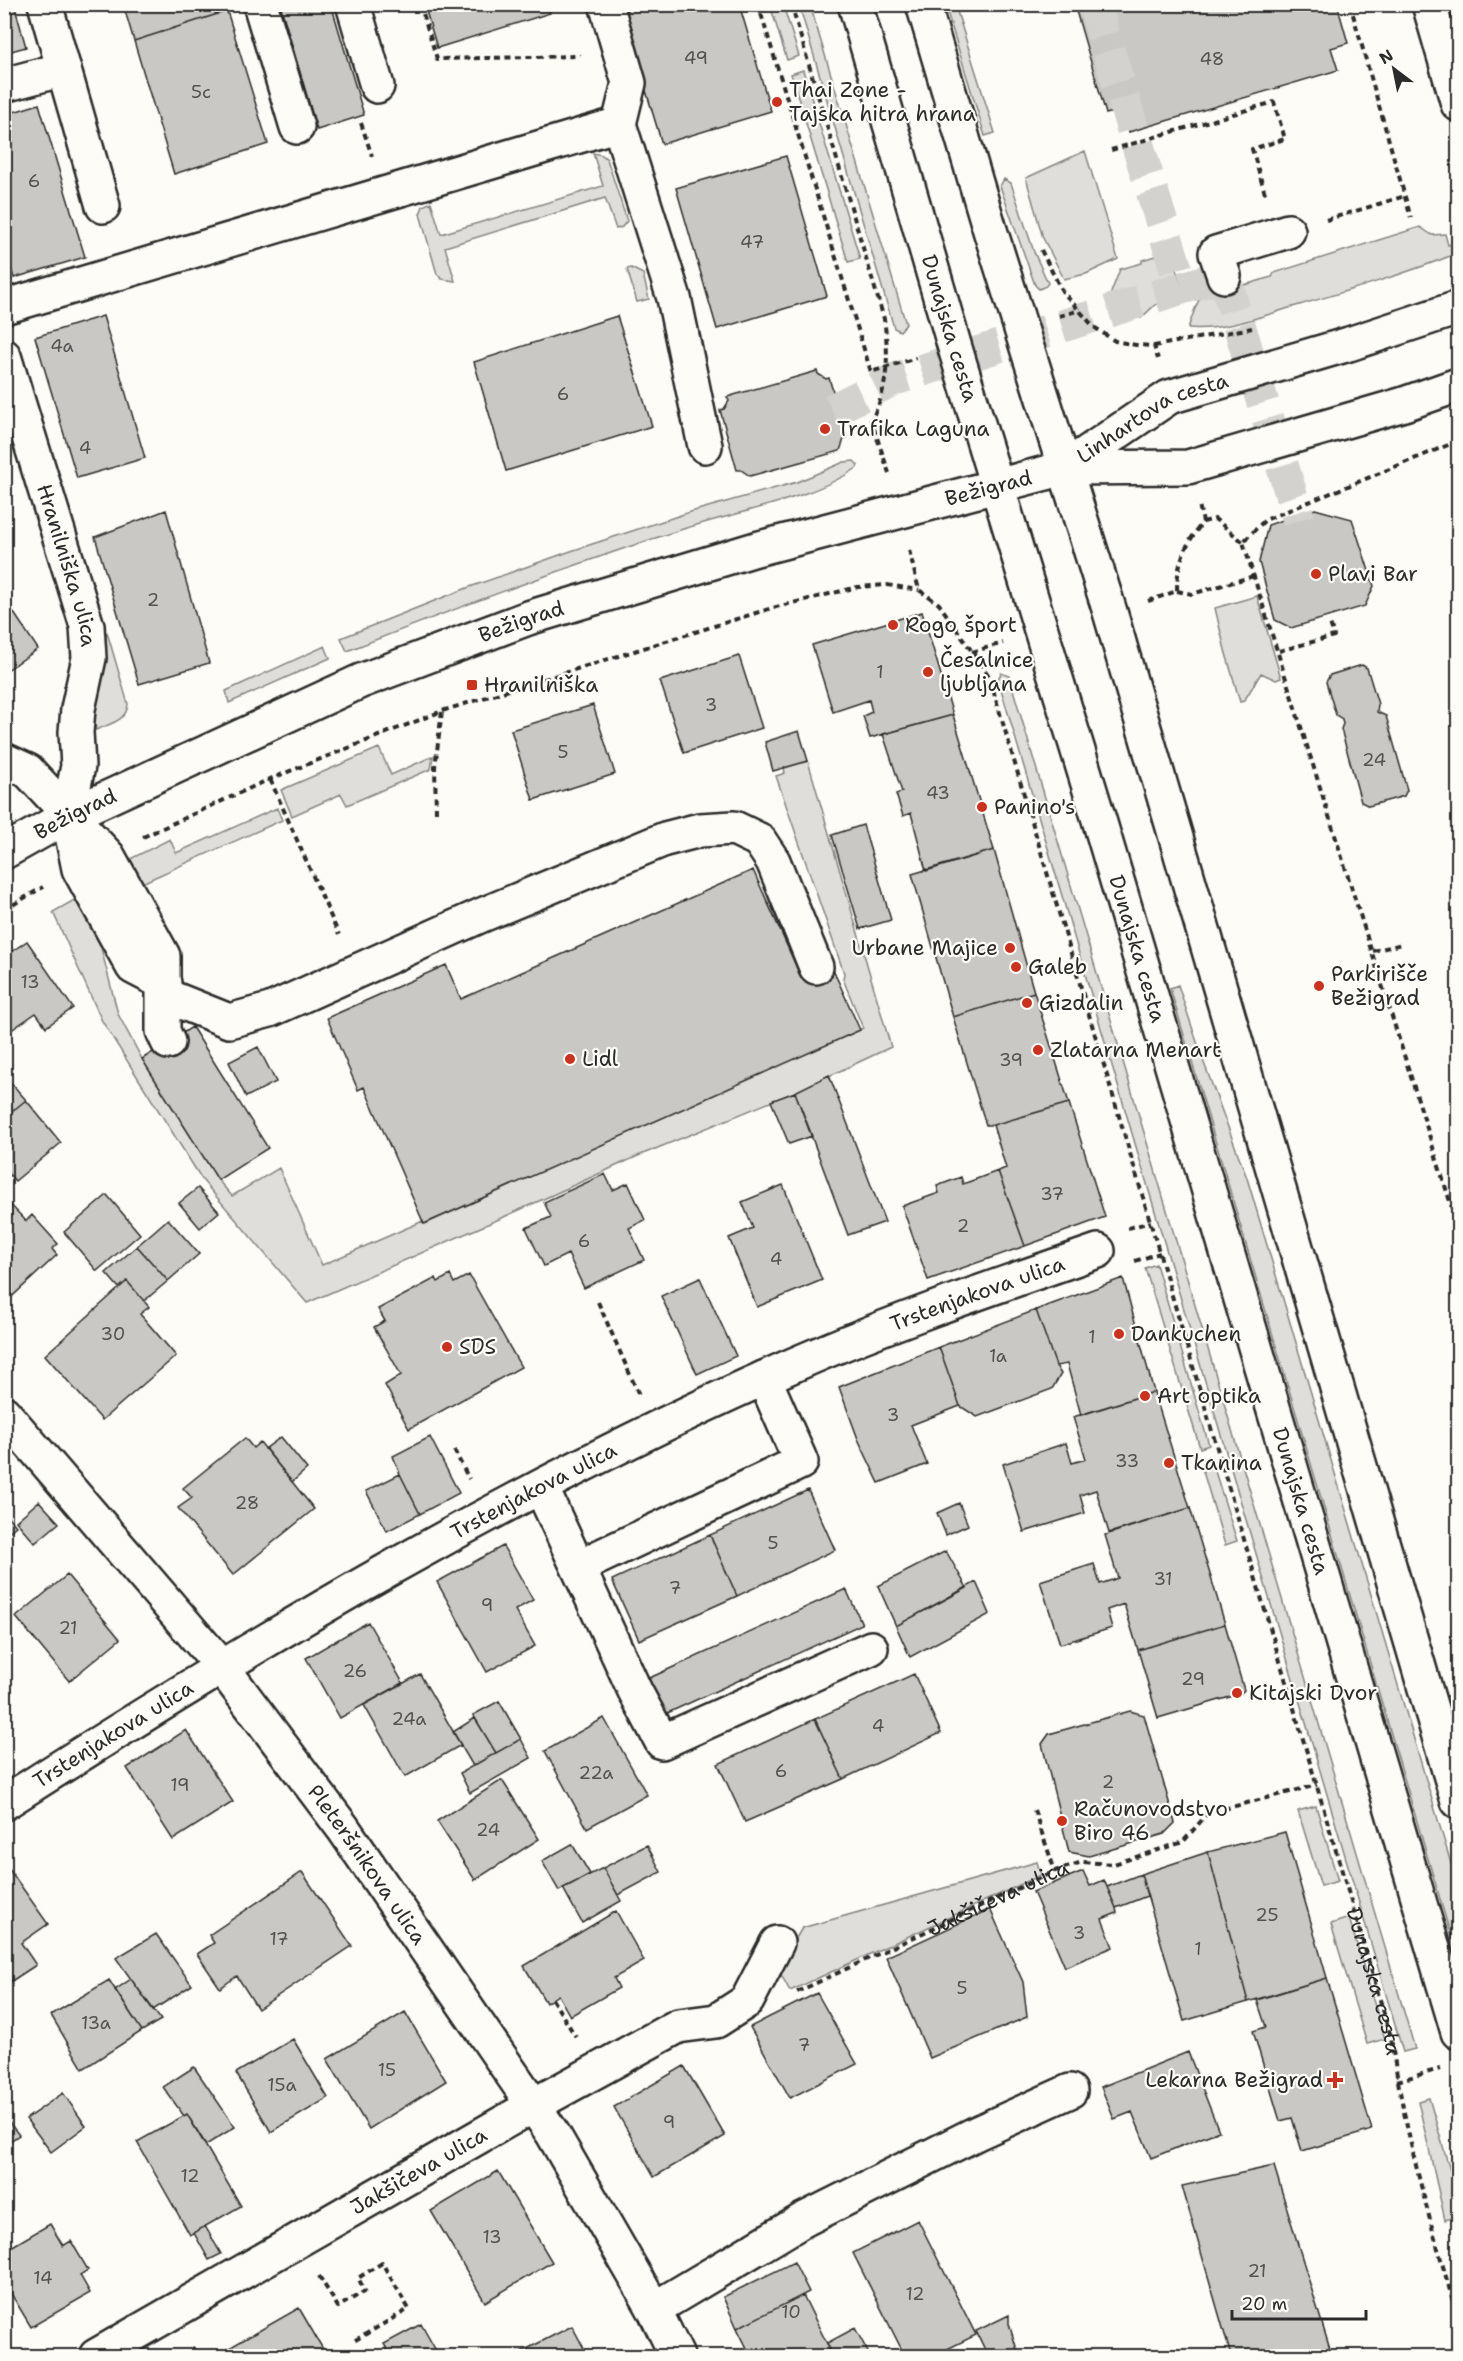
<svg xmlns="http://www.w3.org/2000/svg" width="1463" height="2361" font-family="'Shantell Sans',sans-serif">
  <rect width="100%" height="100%" fill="#fdfcf7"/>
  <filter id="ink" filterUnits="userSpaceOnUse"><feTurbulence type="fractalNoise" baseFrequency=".0167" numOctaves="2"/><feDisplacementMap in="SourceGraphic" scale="12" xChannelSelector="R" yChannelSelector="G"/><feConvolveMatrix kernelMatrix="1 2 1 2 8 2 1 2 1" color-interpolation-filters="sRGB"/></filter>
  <g filter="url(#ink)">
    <path fill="#dfdeda" stroke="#858482" stroke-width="1.5" d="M770 5H783L799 56 787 60Z
      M799 5H810L906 324 900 331 894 328Z
      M945 5H955L995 133 985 136Z
      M803 70 860 259 848 262 791 74Z
      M1085 151 1118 259 1086 274 1064 279 1043 238 1026 178Z
      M593 153 602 155 607 159 627 221 622 227 616 229 605 198 445 247 455 281 442 279 437 274 420 214 423 206 431 202 441 234 603 186Z
      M1004 179 1011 183 1034 252 1048 283 1046 286 1039 289 1035 285 1000 186Z
      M1420 227 1432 235 1445 234 1448 245 1458 242V253C1405 274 1351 290 1296 306 1262 316 1224 331 1188 328 1199 298 1199 286 1235 286 1246 286 1260 280 1272 277L1274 273Z
      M1171 251 1184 297 1155 305 1141 318 1124 310 1109 298 1120 269 1142 263V260Z
      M631 268 643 274 649 299 637 302 627 269Z
      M854 461 858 465 857 468C809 501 733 512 677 531 565 567 456 608 347 651L341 638 467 588 571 551 687 513 797 482 844 462Z
      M1257 596 1281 678 1276 680 1261 673 1244 701 1240 702 1225 650 1215 608Z
      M107 632 128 704C127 721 109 724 96 730L93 709Z
      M325 646 330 658 229 703 226 691Z
      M1001 673 1009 676 1415 2049 1403 2052 998 679Z
      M379 748 391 775 433 756 431 769 347 805 341 794 292 816 281 790Z
      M808 761 891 1047 795 1092 638 1156 506 1216 307 1303 203 1181 102 1021 53 912 76 899 100 944 118 1014 142 1059 218 1180 232 1196 279 1168 322 1265 423 1221 425 1224 863 1028 843 979 844 973 776 776 785 773 784 768Z
      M277 808 282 820 142 883 130 859 170 839 176 853Z
      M1178 985 1204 1063 1247 1178 1458 1887V1960L1170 988Z
      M1156 1264 1209 1445 1200 1448 1145 1268Z
      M1213 1465 1237 1541 1225 1545 1202 1468Z
      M1458 1586V1712C1448 1677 1449 1622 1458 1586Z
      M1316 1806 1338 1881 1321 1886 1298 1811Z
      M1037 1862 1041 1875 790 1991 778 1969 802 1928Z
      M1349 1918 1385 2039 1367 2044 1331 1924Z
      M1429 2098 1458 2198V2216L1445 2220 1418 2101Z"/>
    <path fill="#c9c8c4" stroke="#2b2b2b" stroke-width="1.5" d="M4 4H14L26 47 4 53Z
      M123 4H226L227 11 134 41Z
      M280 4H331L364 115 317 130Z
      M424 4H547L550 13 437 48Z
      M620 4H739L771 111 662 144Z
      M1074 4H1337L1348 43 1331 48 1338 70 1129 132 1123 109 1106 114Z
      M227 11 268 144 174 174 134 41Z
      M39 104 85 257 14 278 4 247V115Z
      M786 156 827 296 717 329 676 188Z
      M103 316 145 458 77 478 35 337Z
      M617 316 652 426 506 471 474 362Z
      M817 371 818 374 826 379 829 378 847 438 844 439 840 451 750 476 741 470H737L720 410 724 409 729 401 727 397Z
      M1315 509 1352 519 1374 586 1365 606 1291 628 1275 620 1259 562 1268 525Z
      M166 510 209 663 139 684 95 537Z
      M4 598 38 649 4 672Z
      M922 612 953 715 870 738 863 716 872 712 869 700 833 712 812 645Z
      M739 656 762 728 684 753 660 681Z
      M1362 665 1367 668 1378 704 1377 712 1386 716 1407 790 1404 796 1369 806 1361 802 1341 729 1343 724 1342 719 1336 715 1326 682 1330 675Z
      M593 705 615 774 533 800 511 730Z
      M953 715 994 850 926 871 911 813 903 816 896 794 902 792 883 734Z
      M799 731 808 761 773 771 765 742Z
      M863 825 891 920 860 929 832 835Z
      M994 850 1034 992 953 1017 912 874Z
      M753 870 802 979 831 965 860 1030 424 1224 364 1087 358 1090 327 1018 446 965 461 999Z
      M27 941 73 1008 46 1027 36 1013 4 1035V957Z
      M1034 992 1069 1103 993 1125H986L953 1017Z
      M192 1027 268 1148 218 1180 142 1059Z
      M258 1047 276 1082 246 1097 229 1062Z
      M4 1075 26 1100 4 1118Z
      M829 1075 885 1222 848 1235 795 1092Z
      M795 1092 812 1136 789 1144 771 1101Z
      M26 1100 61 1143 15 1181 4 1168V1118Z
      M1069 1103 1105 1217 1025 1246 998 1171 1006 1168 993 1125Z
      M998 1171 1025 1246 928 1280 902 1206 939 1193 937 1186 961 1177 963 1184Z
      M605 1174 613 1190 628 1183 645 1220 629 1228 644 1260 584 1288 568 1254 544 1266 526 1228 551 1217 544 1202Z
      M783 1185 822 1280 757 1307 729 1238 753 1228 742 1202Z
      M198 1188 219 1212 200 1228 179 1203Z
      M107 1195 140 1234 97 1271 64 1232Z
      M4 1198 26 1221 32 1215 58 1244 52 1249 57 1255 4 1304Z
      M168 1219 199 1254 168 1281 137 1246Z
      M137 1246 168 1281 144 1301 127 1281 119 1288 106 1273Z
      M450 1275 454 1283 469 1275 521 1367 409 1429 385 1385 401 1375 374 1327 385 1321 378 1309 436 1278 438 1282Z
      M700 1278 736 1356 697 1374 661 1296Z
      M1123 1278 1154 1392 1081 1415 1067 1364 1056 1366 1036 1310Z
      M127 1281 149 1307 140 1314 176 1356 102 1420 45 1355Z
      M1036 1310 1056 1366 1061 1374 1052 1389 977 1417 960 1406 939 1347Z
      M939 1347 960 1406 911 1425 927 1464 879 1483 858 1439 839 1387Z
      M1154 1392 1190 1508 1109 1533 1096 1490 1080 1495 1085 1513 1024 1532 1003 1464 1066 1443 1072 1463 1086 1459 1073 1417Z
      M281 1437 307 1469 292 1482 265 1449Z
      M430 1437 459 1493 420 1514 400 1474 393 1456Z
      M245 1438 253 1448 260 1442 314 1509 233 1575 178 1508 192 1498 183 1488Z
      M400 1474 420 1514 387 1531 366 1491Z
      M808 1490 835 1550 737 1596 710 1535Z
      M39 1501 59 1523 35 1543 16 1521Z
      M959 1503 968 1525 946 1535 937 1513Z
      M1190 1508 1225 1624 1138 1650 1124 1604 1107 1610 1112 1628 1060 1644 1040 1581 1094 1564 1100 1584 1118 1578 1105 1535Z
      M4 1512 16 1526 4 1536Z
      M710 1535 737 1596 639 1640 612 1580Z
      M503 1546 533 1600 515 1610 535 1646 487 1672 437 1582Z
      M946 1551 967 1588 896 1626 878 1586Z
      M67 1575 120 1639 69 1681 16 1617Z
      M976 1582 990 1614 910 1657 896 1626Z
      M846 1589 862 1624 661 1716 645 1680Z
      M368 1622 403 1683 340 1718 306 1658Z
      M1225 1624 1244 1690 1240 1694 1158 1718 1138 1650Z
      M420 1674 461 1745 405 1777 364 1705Z
      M914 1674 941 1733 843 1779 815 1719Z
      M499 1701 521 1739 496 1753 473 1715Z
      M1130 1711 1144 1715 1175 1823 1164 1834 1089 1856 1069 1852 1042 1744 1049 1734Z
      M475 1718 496 1753 473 1766 453 1732Z
      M604 1718 647 1795 587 1828 545 1751Z
      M815 1719 843 1779 745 1822 718 1764Z
      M186 1730 233 1802 173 1840 127 1768Z
      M521 1739 531 1758 470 1793 460 1773Z
      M502 1780 539 1839 475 1880 437 1821Z
      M1285 1832 1327 1978 1248 2002 1208 1852Z
      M572 1844 590 1874 559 1891 542 1861Z
      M647 1845 661 1872 618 1895 603 1868Z
      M1208 1852 1248 2002 1184 2021 1141 1874Z
      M4 1862 48 1924 21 1943 36 1965 4 1986Z
      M603 1868 621 1901 582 1923 563 1888Z
      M1083 1871 1090 1886 1104 1880 1116 1908 1117 1913 1102 1919 1113 1947 1065 1967 1033 1892Z
      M302 1872 352 1946 258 2009 237 1976 220 1988 197 1954 214 1943 209 1935Z
      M1141 1874 1147 1896 1116 1908 1107 1887Z
      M990 1909 1023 1982 1027 2017 930 2058 886 1957Z
      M616 1911 644 1961 614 1978 619 1988 570 2016 558 1995 546 2003 524 1966Z
      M156 1934 192 1985 153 2010 116 1958Z
      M1327 1978 1372 2130 1302 2151 1292 2118 1280 2121 1253 2031 1266 2027 1257 2000Z
      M131 1979 161 2020 142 2031 115 1990Z
      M109 1980 142 2031 83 2069 51 2015Z
      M817 1993 857 2064 790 2098 750 2027Z
      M405 2012 446 2081 369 2129 327 2059Z
      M293 2039 328 2098 271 2132 236 2073Z
      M1188 2052 1219 2131 1151 2158 1132 2112 1114 2119 1101 2087Z
      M684 2066 725 2136 654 2177 614 2107Z
      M194 2067 235 2127 206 2145 187 2114 184 2116 163 2087Z
      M63 2093 86 2126 51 2152 26 2119Z
      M187 2114 241 2206 190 2235 137 2142Z
      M4 2116 19 2135 4 2145Z
      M1274 2166 1332 2356H1231L1182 2186Z
      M498 2171 552 2262 485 2302 431 2211Z
      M918 2220 976 2335 933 2356H905L853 2253Z
      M50 2224 63 2246 71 2241 88 2270 80 2275 90 2293 31 2327 4 2282V2251Z
      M205 2226 221 2254 209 2260 194 2233Z
      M794 2262 809 2292 737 2328 723 2297Z
      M803 2295 833 2356H751L737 2328Z
      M299 2308 327 2356H215Z
      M1009 2315V2324L1019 2356H988L976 2331Z
      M421 2324 439 2356H391L384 2344Z
      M572 2326 588 2356H513Z
      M855 2328 870 2356H833L827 2343Z"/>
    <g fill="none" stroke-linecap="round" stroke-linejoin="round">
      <path stroke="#d3d2ce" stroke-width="33" stroke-dasharray="33 16" stroke-linecap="butt" d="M1094 4 1182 288 1224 276 1299 520
        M832 410 895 379 1182 288"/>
      <defs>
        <g id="minor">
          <path d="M45 4 103 206"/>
          <path d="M260 4 297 127"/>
          <path d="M353 4 377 86"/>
          <path d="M606 4 629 83 619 124"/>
          <path d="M1429 4 1458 104"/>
          <path d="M4 85 64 69"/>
          <path d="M1224 276 1216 253 1288 231"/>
          <path d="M4 307 619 124 674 298 705 446"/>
          <path id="s3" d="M4 356 87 626 89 658 78 709 76 732 78 766 68 816 79 869 133 967 164 983"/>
          <path d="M4 760 28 771 108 856 163 956V1031L168 1042"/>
          <path id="s4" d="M4 852 68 816 361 681 528 618 756 549 1065 468"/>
          <path d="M164 995 229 1021 270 1010 482 915 665 839 700 830 734 828 759 840 773 861 816 967"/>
          <path id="s5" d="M4 1413 222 1667 343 1828 553 2134 654 2309 677 2356"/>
          <path d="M541 1487 635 1691 662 1742 871 1648"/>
          <path d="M578 1567 801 1462 764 1378"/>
          <path id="s6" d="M4 1803C259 1640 520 1484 798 1363 896 1320 997 1286 1098 1251"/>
          <path d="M654 2309 803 2220 977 2133 1070 2091"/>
          <path id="s7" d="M96 2356 534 2105 678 2026 716 2021 747 2001 777 1943"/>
        </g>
        <g id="major">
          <path id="s8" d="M855 4 955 348 1100 823 1458 2032"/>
          <path d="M923 4 990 230 1110 612 1458 1801"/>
          <path id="s9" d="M1065 468 1169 397 1349 344 1458 308"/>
          <path d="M1065 468 1188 467 1404 404 1458 385"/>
        </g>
      </defs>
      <use href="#minor" stroke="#2b2b2b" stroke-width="38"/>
      <use href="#major" stroke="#2b2b2b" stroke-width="38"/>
      <g stroke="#2b2b2b" stroke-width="4" stroke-dasharray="6 4.5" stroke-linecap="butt">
        <path d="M420 4 437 59 580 56"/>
        <path d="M758 4 871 372 916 358"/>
        <path d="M791 4 884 319C889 352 889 390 871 420L889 473"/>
        <path d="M1350 4 1411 218"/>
        <path d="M1058 7 1065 4"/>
        <path d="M361 123 372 156"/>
        <path d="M1111 150 1274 102 1285 139 1252 149 1266 197"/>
        <path d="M1326 220 1405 196"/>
        <path d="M1041 250 1062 291 1094 327 1115 341 1136 345 1154 346 1158 359"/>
        <path d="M1059 316 1080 310"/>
        <path d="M1154 346 1252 328"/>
        <path d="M1458 441 1265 520 1243 542 1458 1227"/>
        <path d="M1203 522 1215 519 1243 542"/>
        <path id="s1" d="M909 550 919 590 939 604 989 676 1391 2037C1404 2132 1431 2226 1458 2318"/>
        <path d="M1177 591 1192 594 1254 576"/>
        <path d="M1148 601 1177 591C1177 562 1185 545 1203 522L1199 505"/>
        <path d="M1279 651 1334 636 1330 623"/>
        <path d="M972 652 1003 643"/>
        <path d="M270 779 339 935"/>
        <path d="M436 812 435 767 442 711"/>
        <path d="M143 837 270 779 442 711 772 608 858 587 887 585 919 590"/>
        <path d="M4 910 43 887"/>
        <path d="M1373 951 1402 944"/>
        <path d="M1128 1228 1151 1222"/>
        <path d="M1135 1261 1160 1253"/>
        <path d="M598 1302 639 1395"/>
        <path d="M454 1450 469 1479"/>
        <path d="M1034 1810 1055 1871"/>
        <path id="s2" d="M797 1992 1055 1871 1082 1862 1114 1864 1183 1842 1208 1813 1317 1785"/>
        <path d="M552 1999 576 2037"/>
        <path d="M1397 2081 1440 2069"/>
        <path d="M319 2276 338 2307 365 2291 358 2278 382 2263 409 2309 352 2342"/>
        <path d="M192 2347 198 2356"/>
      </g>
      <use href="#minor" stroke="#fdfcf7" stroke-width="33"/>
      <use href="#major" stroke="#fdfcf7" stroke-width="33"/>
    </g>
  </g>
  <g fill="#c8321e" stroke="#fdfcf7" stroke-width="2">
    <circle cx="777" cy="102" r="6"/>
    <circle cx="825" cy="429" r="6"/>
    <circle cx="1316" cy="574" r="6"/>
    <circle cx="893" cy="625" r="6"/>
    <circle cx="928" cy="672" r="6"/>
    <rect x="466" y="679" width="12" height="12" rx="3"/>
    <circle cx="982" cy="807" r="6"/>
    <circle cx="1010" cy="948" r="6"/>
    <circle cx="1016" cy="967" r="6"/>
    <circle cx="1319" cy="986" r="6"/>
    <circle cx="1027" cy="1003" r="6"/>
    <circle cx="1038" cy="1050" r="6"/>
    <circle cx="570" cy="1059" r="6"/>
    <circle cx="1119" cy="1334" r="6"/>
    <circle cx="447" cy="1347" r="6"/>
    <circle cx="1145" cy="1396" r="6"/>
    <circle cx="1169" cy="1463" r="6"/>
    <circle cx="1237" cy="1693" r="6"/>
    <circle cx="1062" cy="1821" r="6"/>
    <path d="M1332 2071h6v6h6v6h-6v6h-6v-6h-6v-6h6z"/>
  </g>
  <g text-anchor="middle" stroke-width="4.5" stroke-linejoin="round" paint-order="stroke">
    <g font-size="18" fill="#525251">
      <text x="696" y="64">49</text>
      <text x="1212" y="65">48</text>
      <text x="201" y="98">5c</text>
      <text x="34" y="187">6</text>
      <text x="752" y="248">47</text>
      <text x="62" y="352">4a</text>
      <text x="563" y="400">6</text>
      <text x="85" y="454">4</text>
      <text x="153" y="606">2</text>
      <text x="880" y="678">1</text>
      <text x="711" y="711">3</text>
      <text x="563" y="758">5</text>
      <text x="1374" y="766">24</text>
      <text x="938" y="799">43</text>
      <text x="30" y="988">13</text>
      <text x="1011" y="1066">39</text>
      <text x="1052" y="1200">37</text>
      <text x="963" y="1232">2</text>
      <text x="584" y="1247">6</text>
      <text x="776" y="1265">4</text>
      <text x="113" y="1340">30</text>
      <text x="1092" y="1343">1</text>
      <text x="998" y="1362">1a</text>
      <text x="893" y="1421">3</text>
      <text x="1127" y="1467">33</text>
      <text x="247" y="1509">28</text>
      <text x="773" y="1549">5</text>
      <text x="1163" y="1585">31</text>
      <text x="675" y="1594">7</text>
      <text x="487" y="1611">9</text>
      <text x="68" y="1634">21</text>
      <text x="355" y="1677">26</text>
      <text x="1193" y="1685">29</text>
      <text x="409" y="1725">24a</text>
      <text x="878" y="1732">4</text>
      <text x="781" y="1777">6</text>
      <text x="596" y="1779">22a</text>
      <text x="1108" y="1788">2</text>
      <text x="180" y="1791">19</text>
      <text x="488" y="1836">24</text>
      <text x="1267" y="1921">25</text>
      <text x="1079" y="1939">3</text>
      <text x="279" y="1945">17</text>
      <text x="1198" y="1955">1</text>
      <text x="962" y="1994">5</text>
      <text x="96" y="2029">13a</text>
      <text x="804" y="2051">7</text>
      <text x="387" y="2076">15</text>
      <text x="282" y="2091">15a</text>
      <text x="669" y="2128">9</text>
      <text x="190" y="2182">12</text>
      <text x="492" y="2243">13</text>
      <text x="1257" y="2277">21</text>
      <text x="43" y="2284">14</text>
      <text x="915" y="2300">12</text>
      <text x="791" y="2318">10</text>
    </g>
    <g font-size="21" fill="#2b2b2b" stroke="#fdfcf7" text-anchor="start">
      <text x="789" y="97">Thai Zone -<tspan x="789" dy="24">Tajska hitra hrana</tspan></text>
      <text x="837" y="436">Trafika Laguna</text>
      <text x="1328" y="581">Plavi Bar</text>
      <text x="905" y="632">Rogo šport</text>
      <text x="940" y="667">Česalnice<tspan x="940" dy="24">ljubljana</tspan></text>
      <text x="484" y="692">Hranilniška</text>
      <text x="994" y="814">Panino's</text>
      <text x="998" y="955" text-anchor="end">Urbane Majice</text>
      <text x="1028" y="974">Galeb</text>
      <text x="1331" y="981">Parkirišče<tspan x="1331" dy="24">Bežigrad</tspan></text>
      <text x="1039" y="1010">Gizdalin</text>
      <text x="1050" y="1057">Zlatarna Menart</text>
      <text x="582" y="1066">Lidl</text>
      <text x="1131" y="1341">Dankuchen</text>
      <text x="459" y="1354">SDS</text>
      <text x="1157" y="1403">Art optika</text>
      <text x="1181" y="1470">Tkanina</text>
      <text x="1249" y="1700">Kitajski Dvor</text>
      <text x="1074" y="1816">Računovodstvo<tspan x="1074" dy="24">Biro 46</tspan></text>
      <text x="1323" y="2087" text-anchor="end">Lekarna Bežigrad</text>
    </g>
    <g font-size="21" fill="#2b2b2b" stroke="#fdfcf7">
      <text dy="7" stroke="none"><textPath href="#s8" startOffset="338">Dunajska cesta</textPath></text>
      <text dy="7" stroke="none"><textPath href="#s9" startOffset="102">Linhartova cesta</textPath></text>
      <text dy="7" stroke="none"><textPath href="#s4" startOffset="1053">Bežigrad</textPath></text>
      <text dy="7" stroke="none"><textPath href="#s3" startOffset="219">Hranilniška ulica</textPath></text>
      <text dy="7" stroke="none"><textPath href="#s4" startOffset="567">Bežigrad</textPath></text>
      <text dy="7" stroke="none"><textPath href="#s4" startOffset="81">Bežigrad</textPath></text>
      <text dy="7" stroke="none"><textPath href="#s8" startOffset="986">Dunajska cesta</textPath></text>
      <text dy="7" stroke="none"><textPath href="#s6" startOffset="1101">Trstenjakova ulica</textPath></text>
      <text dy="7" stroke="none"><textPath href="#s6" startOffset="615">Trstenjakova ulica</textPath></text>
      <text dy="7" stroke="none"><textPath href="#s8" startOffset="1562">Dunajska cesta</textPath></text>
      <text dy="7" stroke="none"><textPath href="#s6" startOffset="129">Trstenjakova ulica</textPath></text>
      <text dy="7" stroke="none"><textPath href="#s5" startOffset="580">Pleteršnikova ulica</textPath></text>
      <text dy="7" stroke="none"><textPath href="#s2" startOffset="222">Jakšičeva ulica</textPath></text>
      <text dy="7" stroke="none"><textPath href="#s1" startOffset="1514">Dunajska cesta</textPath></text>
      <text dy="7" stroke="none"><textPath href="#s7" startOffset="372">Jakšičeva ulica</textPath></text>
    </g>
  </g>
  <rect width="1463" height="2361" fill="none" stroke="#fdfcf7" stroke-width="24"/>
  <rect x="12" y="12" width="1439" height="2337" fill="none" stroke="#2b2b2b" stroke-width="2" filter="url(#ink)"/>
  <g transform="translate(1394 69) rotate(328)" stroke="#fdfcf7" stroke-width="4.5" paint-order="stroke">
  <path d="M0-4.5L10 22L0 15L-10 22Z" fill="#2b2b2b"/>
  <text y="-9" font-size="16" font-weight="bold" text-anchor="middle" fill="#2b2b2b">N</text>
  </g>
  <path d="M1232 2310v9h134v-9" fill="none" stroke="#2b2b2b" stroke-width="3"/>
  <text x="1241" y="2310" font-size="18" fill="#2b2b2b" stroke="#fdfcf7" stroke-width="4.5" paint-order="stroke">20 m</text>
</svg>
